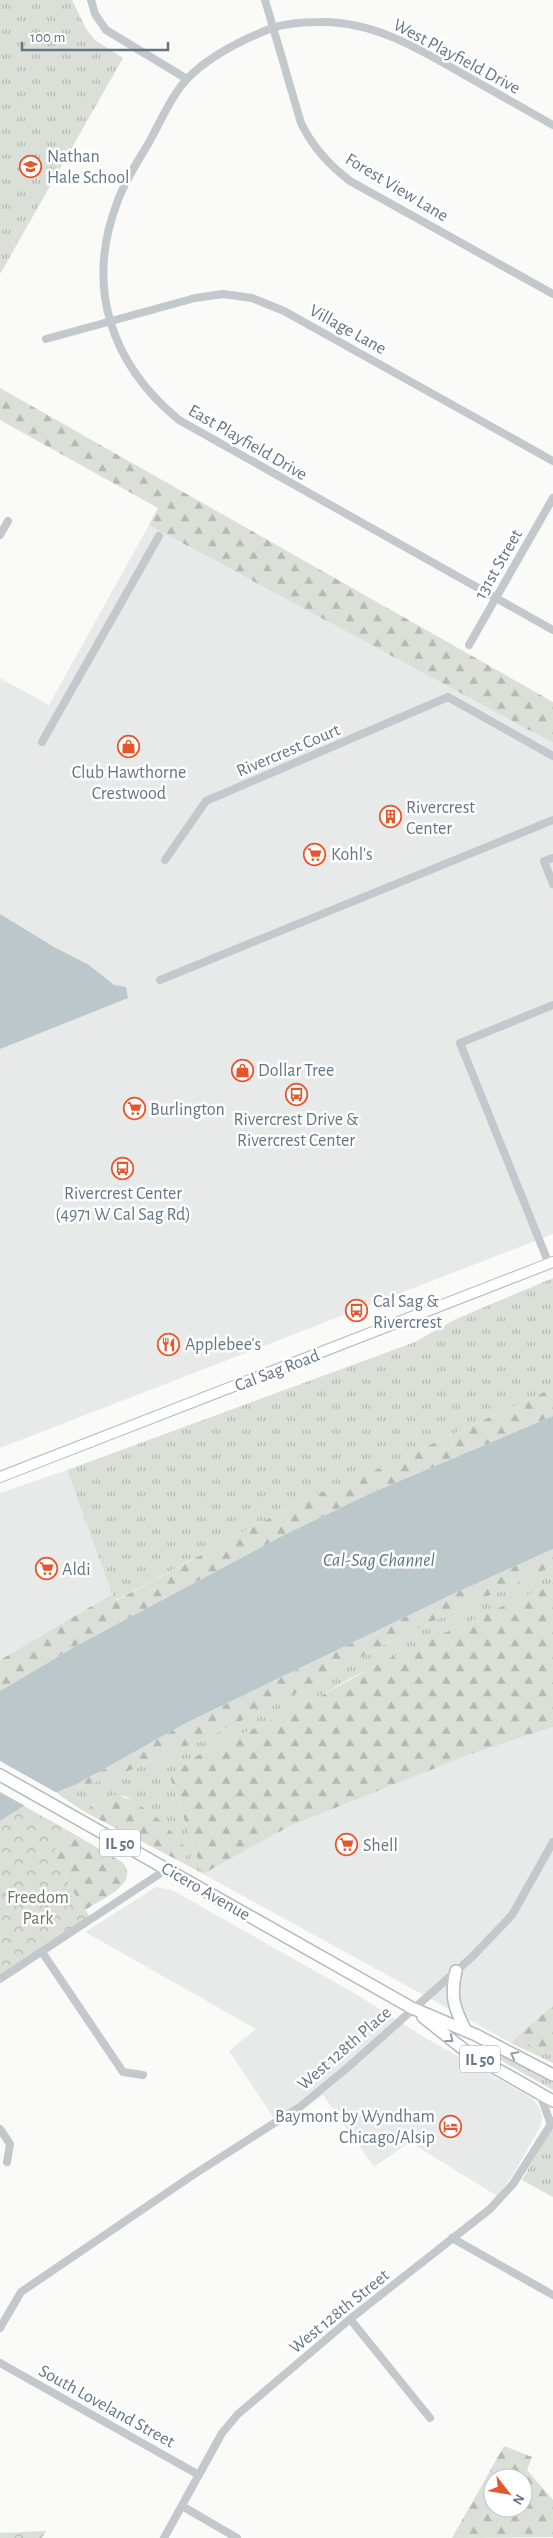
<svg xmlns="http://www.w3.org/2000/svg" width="553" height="2538" font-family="'Alegreya Sans',sans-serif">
  <defs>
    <pattern id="grass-tufts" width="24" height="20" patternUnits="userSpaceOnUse" patternTransform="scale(1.25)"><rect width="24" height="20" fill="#dadfd7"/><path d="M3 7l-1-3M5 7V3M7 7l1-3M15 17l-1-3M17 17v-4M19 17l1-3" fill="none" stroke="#b4b9b4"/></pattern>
    <pattern id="forest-firs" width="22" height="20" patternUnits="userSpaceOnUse" patternTransform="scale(1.25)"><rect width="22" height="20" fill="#dadfd7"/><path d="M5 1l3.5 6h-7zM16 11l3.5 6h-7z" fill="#b4b9b4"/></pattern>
    <pattern id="park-crowns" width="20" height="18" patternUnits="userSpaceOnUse" patternTransform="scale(1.25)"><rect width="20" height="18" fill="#dadfd7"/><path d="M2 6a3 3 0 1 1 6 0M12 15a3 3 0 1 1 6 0" fill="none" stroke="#b4b9b4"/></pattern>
  </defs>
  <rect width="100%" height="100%" fill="#fafaf8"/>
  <path fill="#e8e9e9" d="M149 525 553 743V1234L0 1448V678L49 705Z
    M67 1470 112 1594 0 1660V1493Z
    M553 1727V2005L511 2043 203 1874 290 1826 471 1754Z
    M156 1887 172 1890 354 1993 424 2037 532 2098 539 2107 542 2118 541 2125 513 2175 497 2196 410 2142 374 2167 323 2095 279 2126 229 2051 256 2029 85 1932Z"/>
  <path fill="url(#grass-tufts)" d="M0 0H72L86 29 95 40 123 58 0 274Z
    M553 1278V1388L369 1473 303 1500 116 1600 112 1594 67 1470 415 1342 456 1319Z
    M553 1566V1583L351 1678 313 1700 196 1756 170 1777 203 1874 183 1863 188 1852 162 1823 125 1796 99 1799 85 1812 56 1793 77 1784V1788L119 1775 208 1737 278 1703 392 1640Z
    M516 2038 553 2056V2063L511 2043Z
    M480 2045 518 2061 553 2081V2090L479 2048Z
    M553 2129V2197L522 2180 549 2133Z"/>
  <path fill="url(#forest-firs)" fill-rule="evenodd" d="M0 388 553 702V743L149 525 158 508 0 420Z
    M553 1388V1416L369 1494 284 1535 76 1646 0 1691V1660L112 1594 117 1600 303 1500 369 1473Z
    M553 1549V1566L392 1640 278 1703 208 1737 119 1775 77 1788V1784L186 1723 455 1593Z
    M553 1583V1727L471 1754 290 1826 203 1874 170 1777 196 1756 313 1700 390 1658Z
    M113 1795C139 1797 174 1831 188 1852L183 1863 85 1812 99 1799Z
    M67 1830 122 1862C142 1883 100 1900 85 1910L51 1856Z
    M553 2005V2056L516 2038Z
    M504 2446 532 2457 527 2470 553 2500V2537L452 2538ZM493 2478H523V2508H493Z"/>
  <path fill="url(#park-crowns)" d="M24 1806 67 1830 51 1856 91 1919 0 1978V1821Z
    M46 2531 42 2538H0V2533Z"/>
  <path fill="#bbc7cb" d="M0 914 54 947 89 965 114 985 126 987 128 998 0 1049Z
    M553 1416V1549L455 1593 186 1723 77 1784 24 1806 0 1821V1691L76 1646 284 1535 369 1494Z"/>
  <path fill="#fafaf8" d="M0 1761 59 1794 27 1807 0 1792Z"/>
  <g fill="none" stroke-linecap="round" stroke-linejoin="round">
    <defs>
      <path id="secondary" d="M0 1477 553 1262"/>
      <path id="primary" d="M0 1775 412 2008 476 2035 553 2075
        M456 1971C450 1997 454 2008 466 2031
        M423 2017 467 2052 553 2101"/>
    </defs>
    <use href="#secondary" stroke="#b3babf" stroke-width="12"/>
    <use href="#primary" stroke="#b5babe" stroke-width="14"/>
    <path stroke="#c3c8cc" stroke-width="8" d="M91 0 95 14 106 30 187 79
      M265 0 301 123C313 148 329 165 350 181L553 294
      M553 125C523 108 493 91 463 74 419 49 375 22 323 22 307 22 287 23 272 28 244 39 208 57 187 79 171 96 160 123 148 144 137 163 124 182 117 203 85 287 111 364 179 420L553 630
      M46 339 195 298 223 294 252 298 284 311 553 461
      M0 535 8 521
      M469 645 553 498
      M42 742 159 536
      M553 858 544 861 553 884
      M165 860 206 801 448 697 553 756
      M160 980 553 820
      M549 1264 460 1043 553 1005
      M42 1952 123 2072 143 2075
      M0 1979 167 1869
      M540 2094 550 2122
      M0 2129 10 2144 7 2162
      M452 2238 553 2295
      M350 2319 430 2418
      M0 2328 21 2292 193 2175 301 2106 347 2068 472 1957 512 1915 553 1842
      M0 2363 199 2475
      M182 2506 237 2538
      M164 2538 222 2433 238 2414 350 2319 490 2209 513 2184 553 2121"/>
    <use href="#secondary" stroke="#fff" stroke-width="10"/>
    <use href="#primary" stroke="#fff" stroke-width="11"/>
  </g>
  <defs><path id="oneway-chevron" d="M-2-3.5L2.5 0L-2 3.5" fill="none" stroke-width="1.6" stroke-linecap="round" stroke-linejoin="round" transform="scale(1.25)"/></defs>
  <g stroke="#939fa8">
    <use href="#oneway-chevron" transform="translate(450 2039) rotate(38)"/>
    <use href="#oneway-chevron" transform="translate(514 2055) rotate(-152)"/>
  </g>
  <defs>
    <symbol id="school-ring" viewBox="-11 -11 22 22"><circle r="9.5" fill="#fff" stroke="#e4572e" stroke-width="1.5"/><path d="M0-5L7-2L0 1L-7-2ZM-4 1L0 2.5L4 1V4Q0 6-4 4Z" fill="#e4572e"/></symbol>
    <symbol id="shop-ring" viewBox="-11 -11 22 22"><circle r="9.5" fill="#fff" stroke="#e4572e" stroke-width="1.5"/><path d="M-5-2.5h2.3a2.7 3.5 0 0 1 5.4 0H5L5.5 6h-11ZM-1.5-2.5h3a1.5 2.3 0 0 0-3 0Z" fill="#e4572e"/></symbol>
    <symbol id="building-ring" viewBox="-11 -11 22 22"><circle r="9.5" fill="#fff" stroke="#e4572e" stroke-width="1.5"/><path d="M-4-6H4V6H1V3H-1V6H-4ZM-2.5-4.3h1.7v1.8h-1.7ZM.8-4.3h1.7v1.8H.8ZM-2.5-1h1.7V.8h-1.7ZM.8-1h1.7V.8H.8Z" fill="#e4572e"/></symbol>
    <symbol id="supermarket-ring" viewBox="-11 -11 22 22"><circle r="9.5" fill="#fff" stroke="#e4572e" stroke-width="1.5"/><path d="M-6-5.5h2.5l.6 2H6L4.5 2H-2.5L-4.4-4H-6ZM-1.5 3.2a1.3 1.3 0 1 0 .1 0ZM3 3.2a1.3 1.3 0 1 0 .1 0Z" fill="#e4572e"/></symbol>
    <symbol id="bus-ring" viewBox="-11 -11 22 22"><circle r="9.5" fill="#fff" stroke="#e4572e" stroke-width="1.5"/><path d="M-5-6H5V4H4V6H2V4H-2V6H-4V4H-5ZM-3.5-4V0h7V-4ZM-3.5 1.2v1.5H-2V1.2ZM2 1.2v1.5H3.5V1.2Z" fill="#e4572e"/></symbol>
    <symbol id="restaurant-ring" viewBox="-11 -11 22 22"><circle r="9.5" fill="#fff" stroke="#e4572e" stroke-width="1.5"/><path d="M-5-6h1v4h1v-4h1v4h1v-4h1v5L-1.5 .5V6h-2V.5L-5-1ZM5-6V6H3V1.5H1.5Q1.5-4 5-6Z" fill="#e4572e"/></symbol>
    <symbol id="hotel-ring" viewBox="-11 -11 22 22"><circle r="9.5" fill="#fff" stroke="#e4572e" stroke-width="1.5"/><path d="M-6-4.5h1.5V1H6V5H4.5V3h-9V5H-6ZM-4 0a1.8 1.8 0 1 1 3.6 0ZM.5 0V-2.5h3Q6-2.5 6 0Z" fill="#e4572e"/></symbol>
  </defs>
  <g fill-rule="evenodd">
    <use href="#school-ring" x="18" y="154" width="25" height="25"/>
    <use href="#shop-ring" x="116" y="734" width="25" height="25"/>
    <use href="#building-ring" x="378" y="804" width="25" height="25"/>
    <use href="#supermarket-ring" x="302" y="842" width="25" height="25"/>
    <use href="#shop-ring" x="230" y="1058" width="25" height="25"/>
    <use href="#bus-ring" x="284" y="1082" width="25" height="25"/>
    <use href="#supermarket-ring" x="122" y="1096" width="25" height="25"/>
    <use href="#bus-ring" x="110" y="1156" width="25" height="25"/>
    <use href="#bus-ring" x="344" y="1298" width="25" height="25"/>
    <use href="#restaurant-ring" x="156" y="1332" width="25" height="25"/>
    <use href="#supermarket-ring" x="34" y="1556" width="25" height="25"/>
    <use href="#supermarket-ring" x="334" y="1832" width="25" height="25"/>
    <use href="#hotel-ring" x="438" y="2114" width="25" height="25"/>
  </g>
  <g text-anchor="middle" stroke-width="5" stroke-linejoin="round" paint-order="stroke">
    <g fill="#fff" stroke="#939fa8" stroke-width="1">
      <rect x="100" y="1829.5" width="40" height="27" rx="4"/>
      <rect x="460" y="2045.5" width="40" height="27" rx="4"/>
    </g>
    <g font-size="16" font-weight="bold" fill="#657683">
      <text x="120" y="1849">IL 50</text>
      <text x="480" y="2065">IL 50</text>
    </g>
    <g font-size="18" fill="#657683" stroke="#fff">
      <text transform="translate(457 56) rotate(28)" y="6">West Playfield Drive</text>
      <text transform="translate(397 187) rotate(31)" y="6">Forest View Lane</text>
      <text transform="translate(348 329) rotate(29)" y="6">Village Lane</text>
      <text transform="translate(248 442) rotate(30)" y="6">East Playfield Drive</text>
      <text transform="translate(498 564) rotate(-60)" y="6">131st Street</text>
      <text transform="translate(288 750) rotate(-23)" y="6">Rivercrest Court</text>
      <text transform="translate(277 1370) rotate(-21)" y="6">Cal Sag Road</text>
      <text transform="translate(206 1891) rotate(30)" y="6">Cicero Avenue</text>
      <text transform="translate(344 2048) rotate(-41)" y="6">West 128th Place</text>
      <text transform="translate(339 2311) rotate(-39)" y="6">West 128th Street</text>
      <text transform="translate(107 2406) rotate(29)" y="6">South Loveland Street</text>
    </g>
    <g font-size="18" fill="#657683" stroke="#fff" text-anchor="start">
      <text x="47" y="162">Nathan<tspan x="47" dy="21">Hale School</tspan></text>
      <text x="129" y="778" text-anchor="middle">Club Hawthorne<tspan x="129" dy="21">Crestwood</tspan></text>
      <text x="406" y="813">Rivercrest<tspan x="406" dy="21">Center</tspan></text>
      <text x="331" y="860">Kohl's</text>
      <text x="258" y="1076">Dollar Tree</text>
      <text x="150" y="1115">Burlington</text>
      <text x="296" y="1125" text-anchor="middle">Rivercrest Drive &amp;<tspan x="296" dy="21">Rivercrest Center</tspan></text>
      <text x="123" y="1199" text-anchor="middle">Rivercrest Center<tspan x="123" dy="21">(4971 W Cal Sag Rd)</tspan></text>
      <text x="373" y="1307">Cal Sag &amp;<tspan x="373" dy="21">Rivercrest</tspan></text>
      <text x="185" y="1350">Applebee's</text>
      <text x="62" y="1575">Aldi</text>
      <text x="363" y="1851">Shell</text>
      <text x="435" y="2122" text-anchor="end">Baymont by Wyndham<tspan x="435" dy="21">Chicago/Alsip</tspan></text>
    </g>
    <g font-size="18" fill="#687a64" stroke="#fff">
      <text x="38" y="1903">Freedom<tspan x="38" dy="21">Park</tspan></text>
    </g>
    <g font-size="19" font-style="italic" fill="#60757c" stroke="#fff">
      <text x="379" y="1566">Cal-Sag Channel</text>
    </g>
  </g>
  <g transform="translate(508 2493) rotate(121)"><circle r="24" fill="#ffffff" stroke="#c1c8cd"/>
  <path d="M0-4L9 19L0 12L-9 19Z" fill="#e4572e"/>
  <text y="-8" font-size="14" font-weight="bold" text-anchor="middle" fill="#657683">N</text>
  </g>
  <path d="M22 42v8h146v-8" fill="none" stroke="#657683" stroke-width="2.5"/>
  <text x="30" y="42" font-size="15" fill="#657683" stroke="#ffffff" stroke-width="4" paint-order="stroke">100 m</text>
</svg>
